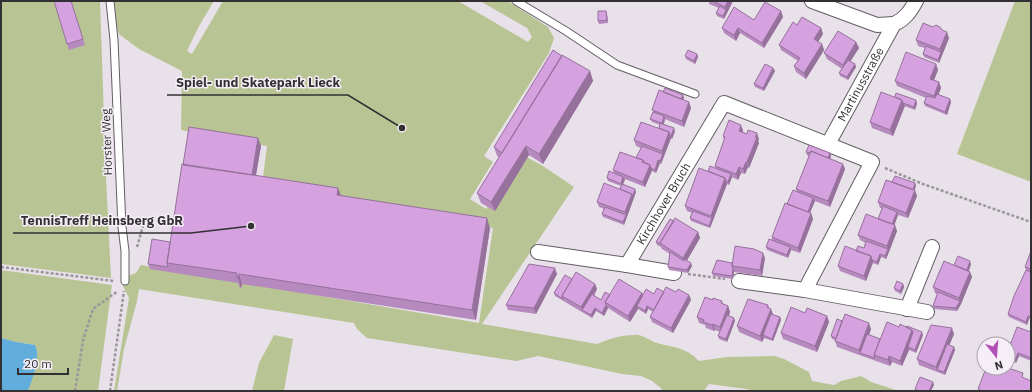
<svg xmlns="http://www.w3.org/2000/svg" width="1032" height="392" font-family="'IBM Plex Sans',sans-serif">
  <rect width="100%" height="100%" fill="#e8e1e9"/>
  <path fill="#b8c493" d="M1 1H100L106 177 111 278 1 264Z
    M112 1H214L199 26 187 51 192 54 223 1H458L528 42 532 37 527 28 480 1H508L548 27 554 38 549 53 484 156 493 162 470 199 486 209 521 154 543 166 574 187 482 324 597 344C609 339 621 335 634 335 641 334 647 339 654 342 672 348 685 346 699 361L727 357 774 356 784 359 809 372 812 381 834 385 841 381 861 376 871 382 899 391H756L746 389 709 384 704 391H662L661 388 652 381 641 376 622 374 538 356 516 361 367 338 357 329 354 323 139 289 137 301 124 349 117 391H114L129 298 123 286 124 277 136 273 141 265 479 323 493 228 363 206 262 185 267 146 181 130 182 71 139 49 119 34 116 24Z
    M1015 1H1031V182L957 154Z
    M1 270 112 285 98 391H28L37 361 35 345 16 342 1 338Z
    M274 335 293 339 284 391H252L259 363Z"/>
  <path fill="#61addb" d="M1 338 16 342 35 345C41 358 33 377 28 391H1Z"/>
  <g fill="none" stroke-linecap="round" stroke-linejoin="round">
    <defs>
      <path id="lane" d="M110 1 114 40 122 227 125 251V281
        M516 1 566 31 617 65 695 94"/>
      <g id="street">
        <path d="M812 1 877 25 894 24"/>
        <path id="s1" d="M828 144 894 24C905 19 910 12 916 1"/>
        <path d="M538 252 627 265"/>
        <path id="s2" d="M674 273 627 265 724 103 872 162 805 290"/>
        <path d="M739 281 805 290 927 312"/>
        <path d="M907 309 932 247"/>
      </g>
    </defs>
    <use href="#lane" stroke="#635d64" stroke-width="9"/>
    <use href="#street" stroke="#635d64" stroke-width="16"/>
    <path stroke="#9b969c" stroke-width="2.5" stroke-dasharray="3 2" stroke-linecap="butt" d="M885 168 923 184 1031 222
      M137 247 145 219
      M1 267 114 281
      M688 274 725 279
      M75 391 83 340 93 309 118 291
      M110 391 124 291"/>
    <use href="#lane" stroke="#fff" stroke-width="7"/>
    <use href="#street" stroke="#fff" stroke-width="14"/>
  </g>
  <path fill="#b78abf" d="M71 1 85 45 69 50 67 44Z
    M709 1H733L724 19 717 16 716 13 719 8 709 4Z
    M606 11 607 14 608 23 599 24 598 21Z
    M781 11 783 17 764 48 740 33 736 41 724 33 722 28 754 20Z
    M797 25 821 28 823 34 818 42 822 44 824 50 806 79 796 72 794 66 798 61 781 50 779 45Z
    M942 30 949 38 939 63 924 57 923 54 925 48 918 46 916 40Z
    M856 42 859 48 850 61 855 64 856 67 848 80 840 76 839 73 842 69 827 59 824 53Z
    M697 54 698 57 695 64 686 59 685 56Z
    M936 64 938 70 934 80 939 82 941 88 938 95 950 99 951 102 947 115 925 106 924 103 926 98 897 86 895 81Z
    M773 68 775 71 764 91 755 87 754 84Z
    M590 71 593 81 543 164 529 155 495 211 481 203 477 193 499 157 497 156 494 147Z
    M663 92 683 95 684 98 683 100 691 108 684 127 665 119 664 124 675 131 672 139 671 138 661 164 660 163 656 173 652 171 645 187 625 179 623 184 636 192 624 225 603 217 602 214 604 209 599 207 597 202 620 189 621 186 608 181 607 178 614 173 613 170 636 158 641 148 636 146 634 140 659 128 660 125 652 122 650 119 653 112 652 110Z
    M895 97 917 103 915 110 904 106 893 136 872 128 870 122Z
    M743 130V132L759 139 758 141 759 143 749 168 748 167 745 174 741 173 738 180 732 177 729 185 727 184 710 228 691 221 690 218 692 213 687 211 685 206 708 171 716 169 715 166 724 140 723 136Z
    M258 138 261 146 256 176 341 195 490 228 476 320 242 284 241 288H240L238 283 150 269 148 264 170 242Z
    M806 152 830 153 831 156 830 159 845 169 830 207 815 201 810 213H811L813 219 800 253 791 250 788 258 767 250 766 247 772 240V237L787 204 797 191 796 189 809 156 807 155Z
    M892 182 915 183 916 186 914 190 917 196 908 218 898 215 894 225 897 231 886 259 881 257 878 265 873 263 866 281 840 271 838 266 856 251 864 248 866 243 860 240 858 235 878 219 882 208H880L878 202Z
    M674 221 698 232 700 238 686 261 692 266 688 273 669 270 668 267 670 254 662 249 661 247 657 245 656 242Z
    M1031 251V319H1029L1027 325 1009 317 1008 314 1026 270 1025 267Z
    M765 258 762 276 734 272 733 279 713 276 712 273 732 263Z
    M971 264 969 271 970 272 972 277 961 304 957 311 934 309 933 306 937 294 935 293 933 287 954 265Z
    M557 274 536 314 508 310 506 305Z
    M595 284 597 289 594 296 601 300 610 295 642 293 643 295 654 294 664 292H676L689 295 691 300 673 333 652 322 650 317 653 312 648 309 646 314 638 309 630 322 608 308 604 316 596 311 592 318 555 296 554 293Z
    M903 284 904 287 901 294 895 291 894 288Z
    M713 300 722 301 723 304 728 306 730 312 729 316 734 318 735 321 727 342 719 339 718 336 720 332 715 330 714 331 706 328 705 325 699 323 697 317Z
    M768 305 773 315 780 317 781 320 773 341 764 338 762 342 739 332 737 326Z
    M805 313 827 316 829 322 817 352 783 339 781 333Z
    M842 321 871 329 869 335 880 339 899 327 923 335 916 353 909 350 902 366 892 362 890 366 837 347 835 341V340L832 339 831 336Z
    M1031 332V361L1019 356 1016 363 1008 360V344L1011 343Z
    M954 334 949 345 954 347 955 350 945 375 919 365 917 359Z"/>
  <path fill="#95719b" d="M728 1H733L724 19 723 16 726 10 725 7Z
    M606 11 607 14 608 23 607 20Z
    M781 11 783 17 764 48 762 43Z
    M738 28 740 33 736 41 734 35Z
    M821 28 823 34 816 45 814 39Z
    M947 32 949 38 939 63 938 60 941 52 940 49Z
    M856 42 859 48 845 70 843 65Z
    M822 44 824 50 806 79 804 73Z
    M697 54 698 57 695 64 694 61Z
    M855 64 856 67 848 80 847 77Z
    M936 64 938 70 932 85 930 79Z
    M773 68 775 71 764 91 763 88Z
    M590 71 593 81 543 164 539 154Z
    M939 82 941 88 936 101 934 96Z
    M683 95 684 98 682 104 681 101Z
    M950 99 951 102 947 115 945 112Z
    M902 100 905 106 893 136 890 130Z
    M916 100 917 103 915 110 914 107Z
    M689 102 691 108 684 127 682 121Z
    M664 116 665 119 663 126 662 123Z
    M741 125 743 130 741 136 739 131Z
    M674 128 675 131 672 139 671 136Z
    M669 132 671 138 661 164 660 161 663 154 662 151Z
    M757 133 759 139 758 141 759 143 749 168 747 162Z
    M258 138 261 146 254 185 252 177Z
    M526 146 529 155 495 211 491 202Z
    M830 153 831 156 829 163 828 160Z
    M658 160 660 163 656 173 655 170Z
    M746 162 748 167 745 174 743 169Z
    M843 164 845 169 830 207 828 201Z
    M650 165 652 170 645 187 643 182Z
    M739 167 741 173 738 180 736 174Z
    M731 174 732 177 729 185 728 182Z
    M623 177 625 180 622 186 621 184Z
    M725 178 727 184 710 228 709 226 712 218 711 216Z
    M915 183 916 186 913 195 912 192Z
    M338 188 342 198 337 195Z
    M635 189 636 192 624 225 623 222 626 215 625 212 632 194Z
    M915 190 917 196 908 218 906 213Z
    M813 198 815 201 808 217 807 214Z
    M897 212 898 215 893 229 892 226Z
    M811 213 813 219 800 253 798 248Z
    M487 218 490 228 476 320 472 310Z
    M895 225 897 231 889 252 887 246Z
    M698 232 700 238 685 264 683 258Z
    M790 247 791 250 788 258 787 255Z
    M888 249 889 252 886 259 885 256Z
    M763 253 765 258 762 276 760 270Z
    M880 254 881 257 878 265 877 262Z
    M871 256 873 262 866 281 864 276Z
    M970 261 971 264 967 275 966 272Z
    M691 263 692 266 688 273 687 270Z
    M555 268 557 274 536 314 534 308Z
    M733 269 734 272 733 279 732 276Z
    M970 272 972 277 961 304 957 311 956 308 960 301 959 298Z
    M239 274 242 284 241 288 238 278Z
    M595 284 597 289 584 311 582 310 581 307Z
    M903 284 904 287 901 294 900 291Z
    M642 293 644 299 637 306 638 309 630 322 628 316Z
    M689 295 691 300 673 333 671 328Z
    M606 305 608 308 604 316 602 313Z
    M647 306 648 309 646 314 645 311Z
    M728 306 730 312 722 332 720 327Z
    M595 308 596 311 592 318 591 315Z
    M771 309 773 314 763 335 764 338 762 342 760 336Z
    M827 316 829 322 817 352 815 346Z
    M1028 316 1029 319 1027 325 1026 322Z
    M780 317 781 320 773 341 772 339Z
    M734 318 735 321 727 342 726 339Z
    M869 323 871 329 862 354 860 353 861 356 859 350Z
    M713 324 715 330 714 331 712 325Z
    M952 328 954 334 939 370H937L936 367Z
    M912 330 915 335 908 347 909 350 902 366 900 361Z
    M922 332 923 335 916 353 915 350Z
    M954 347 955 350 945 375 944 372Z
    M1018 353 1019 356 1016 363 1015 360Z
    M889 356 892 362 890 366 888 360Z
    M933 382 934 385 931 391H929Z"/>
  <path fill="#d5a1de" stroke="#95719b" d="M54 1H71L83 39 67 44Z
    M713 1H728L725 7Z
    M765 2 781 11 762 43 738 28 734 35 722 28 734 7 754 20Z
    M720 6 726 10 723 16 716 13Z
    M598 11H606L607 20 598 21Z
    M802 17 821 28 814 39 822 44 804 73 794 66 800 58 779 45 793 22 797 25Z
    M923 23 933 27 936 25 940 27 942 30 947 32 940 49 916 40Z
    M838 31 856 42 843 65 824 53Z
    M926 46 941 52 938 60 923 54Z
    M553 50 562 56 502 153 494 147Z
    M688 50 697 54 694 61 685 56Z
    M906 52 936 64 930 79 939 82 934 96 895 81Z
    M562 55 590 71 539 154 526 146 491 202 477 193Z
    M848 60 855 64 847 77 839 73Z
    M765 64 773 68 763 88 754 84Z
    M665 88 683 95 681 99 663 92Z
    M659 90 689 102 682 121 652 110Z
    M881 92 902 100 890 130 870 122Z
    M896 93 916 100 914 107 903 103 902 100 895 97Z
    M937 94 950 99 945 112 924 103 927 96 935 98Z
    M653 112 664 116 662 123 650 119Z
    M729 120 741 125 739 131 747 134 748 130 757 133 755 137H757L747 162H746L743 169 739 167 736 174 715 166 725 137 723 136Z
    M641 122 669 132 662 151 634 140Z
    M660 123 674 128 671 136H670L669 132 659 128Z
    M189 127 258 138 252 175 183 165Z
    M809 145 830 153 828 158 811 151 810 153 806 152Z
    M642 146 663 154 660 161 658 160 655 170 651 168 650 165 644 162 643 160 636 158Z
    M811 151 843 164 828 201 796 189Z
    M620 152 643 160 642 162 650 165 643 182 613 170Z
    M182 164 338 188 337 195 487 218 472 310 239 274 238 278H237V273L167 263Z
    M710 166 731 174 728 182 726 181 725 178 708 171Z
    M699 168 725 178 711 216 685 206Z
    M609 171 623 177 621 184 607 178Z
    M895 176 915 183 913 190 892 182Z
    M886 180 915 190 906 213 878 202Z
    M604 183 632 194 625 212 597 202Z
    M622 184 635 189 633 196 632 194 620 189Z
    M793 190 813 198 808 212 787 204Z
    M785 203 811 213 798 248 772 237Z
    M883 206 897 212 892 224 878 219Z
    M605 207 626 215 623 222 602 214Z
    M693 211 712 218 709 226 690 218Z
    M866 214 895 225 887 246 858 235Z
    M675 218 698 232 683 258 660 243Z
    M670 219 674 221 660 243V244L656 242Z
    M152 239 170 242 167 263 168 267 148 264Z
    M769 239 790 247 787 255 766 247Z
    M866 241 888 249 885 256 880 254 877 262 872 260 871 256 856 251 858 246 864 248Z
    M735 246 754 249 763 253 760 270 732 266Z
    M845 246 871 256 864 276 838 266Z
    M1031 251V269L1025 267Z
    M670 252 684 261V259L691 263 687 270 668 267Z
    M958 256 970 261 967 270 954 265Z
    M717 260 732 263V266L733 269 732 276 712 273Z
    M944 261 970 272 959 298 933 287Z
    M529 264 555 268 534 308 506 305Z
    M1026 270 1031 272V317L1028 316 1026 322 1008 314 1014 296Z
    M576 272 595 284 581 307 562 296Z
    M565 275 572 279 562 296 563 299 554 293Z
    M619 279 642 293 628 316 605 302Z
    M897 281 903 284 900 291 894 288Z
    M666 287 676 292 678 289 689 295 671 328 650 317Z
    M657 288 664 292 654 310 647 306 645 311 637 306 646 289 654 294Z
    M605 292 610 295 605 302 606 305 602 313 595 308 591 315 582 310 592 294 601 300Z
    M938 292 960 301 956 308 933 306Z
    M705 297 713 300V298L722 301 721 303 728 306 720 327 713 324 712 325 703 322 704 320 697 317Z
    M748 299 768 305 767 307 771 309 760 336 737 326Z
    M791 307 805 313 807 308 827 316 815 346 781 333Z
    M771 314 780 317 772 339 763 335Z
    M845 314 869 323 859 350 835 341Z
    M727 315 734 318 726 339 718 336Z
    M837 319 842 321 836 338 831 336Z
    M887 322 899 327 900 324 912 330 900 361 889 356 888 360 874 355Z
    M931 325 952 328 936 367 917 359Z
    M907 326 922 332 915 350 908 347 913 332 912 330 906 327Z
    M1017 327 1031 332V358L1018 353 1015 360 1008 357V344H995L998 338 1011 343Z
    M867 334 880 339 874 355 875 358 860 353Z
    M947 344 954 347 944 372 937 370Z
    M986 368H1008L1023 373 1022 377 1031 381V391H983L978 389Z
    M920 377 933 382 929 391H919L915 389Z"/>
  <g text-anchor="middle" stroke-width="3" stroke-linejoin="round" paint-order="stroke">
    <g font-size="12" fill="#323033" stroke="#f5eef6">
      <text dy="4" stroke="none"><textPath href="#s1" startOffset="68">Martinusstraße</textPath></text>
      <text transform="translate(107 142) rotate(-92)" y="4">Horster Weg</text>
      <text dy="4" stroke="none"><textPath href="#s2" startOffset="119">Kirchhover Bruch</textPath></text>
    </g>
  </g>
  <path fill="none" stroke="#323033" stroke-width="1.5" d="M402 128L348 95H167M251 226L191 233H13"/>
  <g fill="#323033" stroke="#f5eef6" stroke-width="1.5">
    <circle cx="402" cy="128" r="4"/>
    <circle cx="251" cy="226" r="4"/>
  </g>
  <g font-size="13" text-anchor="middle" font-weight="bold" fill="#323033" stroke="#f5eef6" stroke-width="3" stroke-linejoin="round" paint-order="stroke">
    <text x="258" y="87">Spiel- und Skatepark Lieck</text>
    <text x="102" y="225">TennisTreff Heinsberg GbR</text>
  </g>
  <rect width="1032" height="392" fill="none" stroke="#323033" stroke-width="4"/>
  <g transform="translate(996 356) rotate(163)"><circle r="19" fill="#f5eef6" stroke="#a7a2a8"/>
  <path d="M0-3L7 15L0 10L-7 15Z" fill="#b250b6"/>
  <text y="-6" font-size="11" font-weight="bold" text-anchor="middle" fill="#323033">N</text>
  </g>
  <path d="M18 368v6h50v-6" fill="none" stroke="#323033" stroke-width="2"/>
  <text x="24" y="368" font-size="12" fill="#323033" stroke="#f5eef6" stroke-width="3" paint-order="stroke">20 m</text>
</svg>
